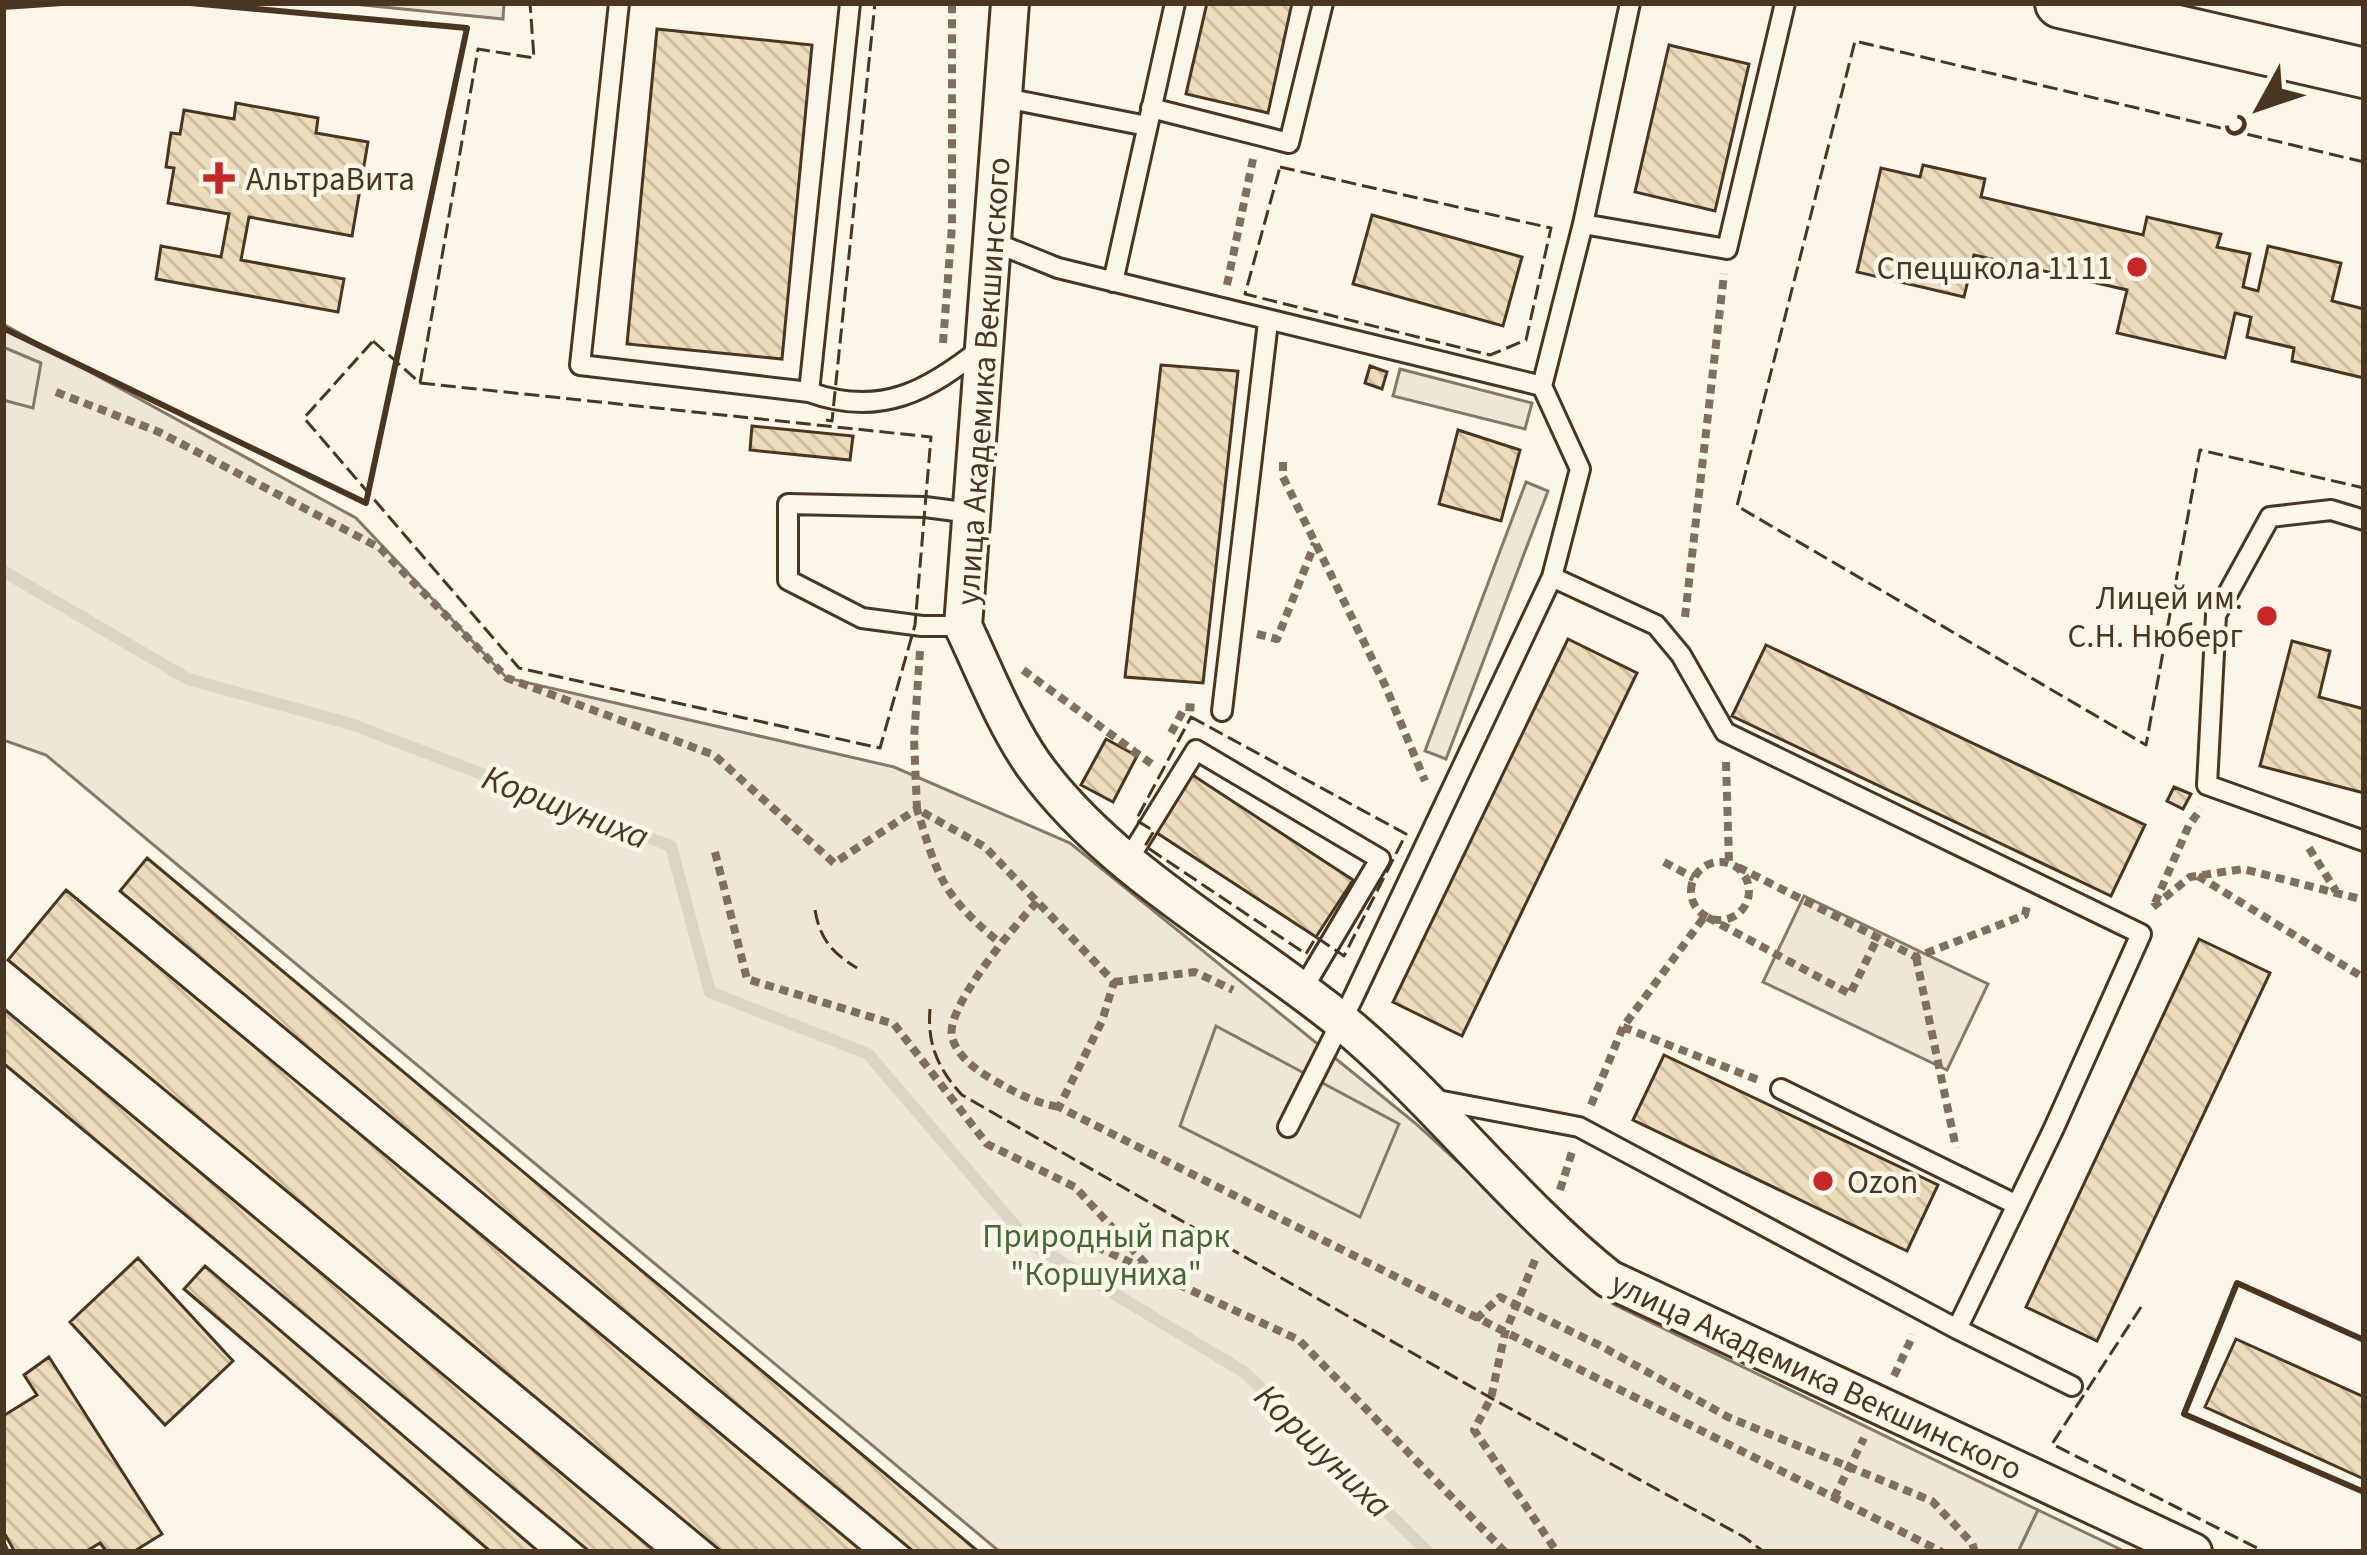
<svg xmlns="http://www.w3.org/2000/svg" width="2367" height="1555" font-family="'Source Sans 3',sans-serif">
  <defs>
    <pattern id="building-back-hatch" width="6" height="6" patternUnits="userSpaceOnUse" patternTransform="scale(3)"><rect width="6" height="6" fill="#ecdcbc"/><path d="M-1 5l2 2M0 0l6 6M5-1l2 2" fill="none" stroke="#ccbda1"/></pattern>
  </defs>
  <rect width="100%" height="100%" fill="#fbf6e9"/>
  <path fill="#ede6d9" stroke="#887966" stroke-width="3" d="M3 324 356 518 507 678 894 767 1070 843 1415 1123 1613 1304 2038 1510 2018 1552H1000L46 755 3 740Z
    M1804 896 1988 984 1947 1070 1763 982Z"/>
  <path fill="#ede7d9" stroke="#887966" stroke-width="3" d="M343 3H504L503 19Z
    M3 347 41 363 33 408 3 400Z
    M1400 369 1532 403 1525 429 1393 396Z
    M1526 482 1548 491 1446 759 1425 751Z
    M1216 1026 1399 1124 1360 1217 1180 1126Z
    M2038 1510 2126 1552H2018Z"/>
  <g fill="none" stroke-linecap="round" stroke-linejoin="round">
    <path stroke="#dcd4c6" stroke-width="12" d="M3 571 188 679 351 724 671 846 710 992 868 1054 1030 1243 1244 1372 1428 1552"/>
  </g>
  <path fill="url(#building-back-hatch)" stroke="#4a3520" stroke-width="3" d="M1207 3H1292L1268 113 1186 94Z
    M657 29 812 45 782 359 627 344Z
    M1669 45 1749 64 1715 211 1635 192Z
    M236 103 318 118 316 133 368 142 352 236 249 217 241 260 344 279 338 312 156 279 161 246 221 257 229 214 168 203 174 168 166 167 171 133 180 134 184 110 234 119Z
    M1923 165 1985 179 1981 197 2143 235 2147 217 2221 234 2217 247 2250 254 2243 287 2258 291 2268 246 2341 263 2332 301 2364 309V378L2292 361 2294 348 2247 337 2251 317 2235 313 2225 358 2117 333 2127 290 1974 255 1964 297 1857 272 1881 168 1920 177Z
    M1372 215 1522 257 1503 326 1353 284Z
    M1161 365 1238 371 1203 683 1125 677Z
    M1370 366 1387 372 1382 389 1365 383Z
    M752 426 853 436 850 460 750 450Z
    M1458 430 1520 450 1501 521 1439 504Z
    M1568 639 1637 673 1462 1036 1393 1002Z
    M2292 641 2330 651 2319 697 2364 709V793L2260 766Z
    M1766 645 2145 825 2111 896 1732 716Z
    M1106 739 1137 756 1113 802 1081 785Z
    M1191 774 1353 880 1316 937 1154 831Z
    M2174 787 2191 794 2183 809 2167 801Z
    M147 858 979 1552H914L120 891Z
    M66 890 863 1552H722L8 960Z
    M2199 939 2270 973 2097 1341 2026 1307Z
    M3 1008 656 1552H590L3 1063Z
    M1664 1055 1938 1185 1907 1251 1633 1120Z
    M138 1258 233 1361 165 1425 70 1322Z
    M205 1266 539 1552H491L184 1289Z
    M2236 1339 2364 1397V1479L2205 1407Z
    M49 1357 162 1534 133 1552H107L100 1543 85 1552H15L3 1531V1416L37 1395 24 1375Z"/>
  <g fill="none" stroke-linecap="round" stroke-linejoin="round">
    <defs>
      <path id="lane" d="M619 3 580 365 809 392C880 418 928 391 983 347
        M1005 98 1147 126
        M1151 108 1289 143 1323 3
        M1583 224 1727 249 1785 3
        M991 241 1058 268 1542 386
        M1113 282 1175 3
        M809 392 850 3
        M2364 520 2331 510 2270 517 2216 615 2207 785 2364 841
        M1552 577 1580 469 1542 386 1583 224 1630 3
        M963 626H922L862 618 788 580V504L925 507 971 513
        M1222 711 1268 322
        M1128 860 1196 750 1380 859 1301 992
        M1781 1089 2017 1205
        M1432 1099 1579 1127 1957 1329 2072 1386
        M1288 1127 1353 998 1552 577 1656 625 1681 655 1725 732 2141 934 2054 1128 1957 1329"/>
      <path id="street" d="M1010 3 963 626C985 672 1004 722 1033 764 1109 870 1240 939 1340 1020 1436 1099 1511 1201 1609 1279L2193 1552"/>
      <path id="secondary" d="M2060 3 2364 73"/>
    </defs>
    <use href="#lane" stroke="#4a3520" stroke-width="24"/>
    <use href="#street" stroke="#4a3520" stroke-width="42"/>
    <use href="#secondary" stroke="#4a3520" stroke-width="54"/>
    <path stroke="#7f6f5c" stroke-width="8" stroke-dasharray="9 6" stroke-linecap="butt" d="M1227 285 1253 159
      M943 343 952 226V3
      M56 392 159 432 380 548 507 678 714 755 834 863 917 809C938 878 943 896 1000 943
      M1283 462V477L1385 685 1425 781
      M1685 617 1724 274
      M1257 634 1277 639 1315 543
      M920 651 914 739 917 809 985 847 1114 982 1102 1021 1059 1107 1942 1552
      M1023 670 1153 765
      M1171 733 1185 707 1200 708
      M1726 762 1729 862
      M2309 848 2336 891
      M715 852 747 979 894 1024 987 1144 1075 1187 1155 1274
      M1691 891a29 29 0 1 1 58 0a29 29 0 1 1-58 0Z
      M1664 862 1694 878
      M1738 867 1916 957 2025 915 2027 906
      M2198 876 2364 978
      M1037 902C1016 924 945 1007 952 1037 957 1056 975 1069 990 1078 1014 1092 1032 1102 1059 1107
      M2155 903 2189 825 2201 809
      M2153 907 2190 877 2243 869 2364 900
      M1916 957 1956 1148
      M1114 982 1195 972 1233 990
      M1623 1027 1761 1081
      M1591 1105 1623 1027 1705 916 1850 994 1878 937
      M1560 1190 1572 1152
      M1069 1234 1299 1340 1505 1552
      M1535 1260 1505 1333 1491 1398 1474 1430 1557 1552
      M1476 1319 1500 1297 1601 1346 1728 1417 1932 1501 1972 1543 1975 1552
      M1894 1376 1913 1335
      M1834 1498 1864 1438"/>
    <use href="#lane" stroke="#fbf6e9" stroke-width="18"/>
    <use href="#street" stroke="#fbf6e9" stroke-width="36"/>
    <use href="#secondary" stroke="#fbf6e9" stroke-width="48"/>
    <path stroke="#4a3520" stroke-width="3" stroke-dasharray="15 6" stroke-linecap="butt" d="M2364 162 1855 41 1737 506 2146 745 2200 450 2364 488
      M1280 167 1551 228 1526 340 1490 355 1245 294Z
      M373 341 420 383 931 437 915 625 880 748 519 668 304 418Z
      M420 383 478 49 534 58 530 3
      M826 420 832 421 875 3
      M1191 717 1406 834 1344 956 1316 937 1306 954 1145 846 1154 831 1136 820Z
      M815 910C820 939 832 953 857 968
      M930 1009C927 1044 938 1069 962 1095L1491 1398 1744 1537 1764 1552
      M2141 1307 2052 1444 2265 1552"/>
    <path stroke="#4a3520" stroke-width="6" d="M3 7 62 3
      M3 328 366 503 467 28 190 3
      M2364 1340 2237 1283 2184 1414 2364 1492
      M3 1544 7 1552"/>
  </g>
  <g fill="#c62828" stroke="#fbf6e9" stroke-width="4.5">
    <path d="M213 160h12v12h12v12h-12v12h-12v-12h-12v-12h12z"/>
    <circle cx="2137" cy="267" r="12"/>
    <circle cx="2267" cy="616" r="12"/>
    <circle cx="1823" cy="1181" r="12"/>
  </g>
  <g text-anchor="middle" stroke-width="9" stroke-linejoin="round" paint-order="stroke">
    <g font-size="33" fill="#4a3520" stroke="#fbf6e9" text-anchor="start">
      <text x="246" y="190">АльтраВита</text>
      <text x="2113" y="279" text-anchor="end">Спецшкола 1111</text>
      <text x="2243" y="609" text-anchor="end">Лицей им.<tspan x="2243" dy="38">С.Н. Нюберг</tspan></text>
      <text x="1847" y="1193">Ozon</text>
    </g>
    <g font-size="33" fill="#4a3520" stroke="#fbf6e9">
      <text transform="translate(982 381) rotate(-86)" y="12">улица Академика Векшинского</text>
      <text transform="translate(1817 1375) rotate(25)" y="12">улица Академика Векшинского</text>
    </g>
    <g font-size="33" fill="#436837" stroke="#fbf6e9">
      <text x="1106" y="1247">Природный парк<tspan x="1106" dy="38">"Коршуниха"</tspan></text>
    </g>
    <g font-size="36" font-style="italic" fill="#4a3520" stroke="#fbf6e9">
      <text transform="translate(566 806) rotate(21)" y="13">Коршуниха</text>
      <text transform="translate(1324 1450) rotate(44)" y="13">Коршуниха</text>
    </g>
  </g>
  <rect width="2367" height="1555" fill="none" stroke="#4a3520" stroke-width="12"/>
  <g transform="translate(2259 108) rotate(230)" stroke="#fbf6e9" stroke-width="9" paint-order="stroke">
  <path d="M0-9L21 45L0 30L-21 45Z" fill="#4a3520"/>
  <text y="-18" font-size="33" font-weight="bold" text-anchor="middle" fill="#4a3520">С</text>
  </g>
</svg>
